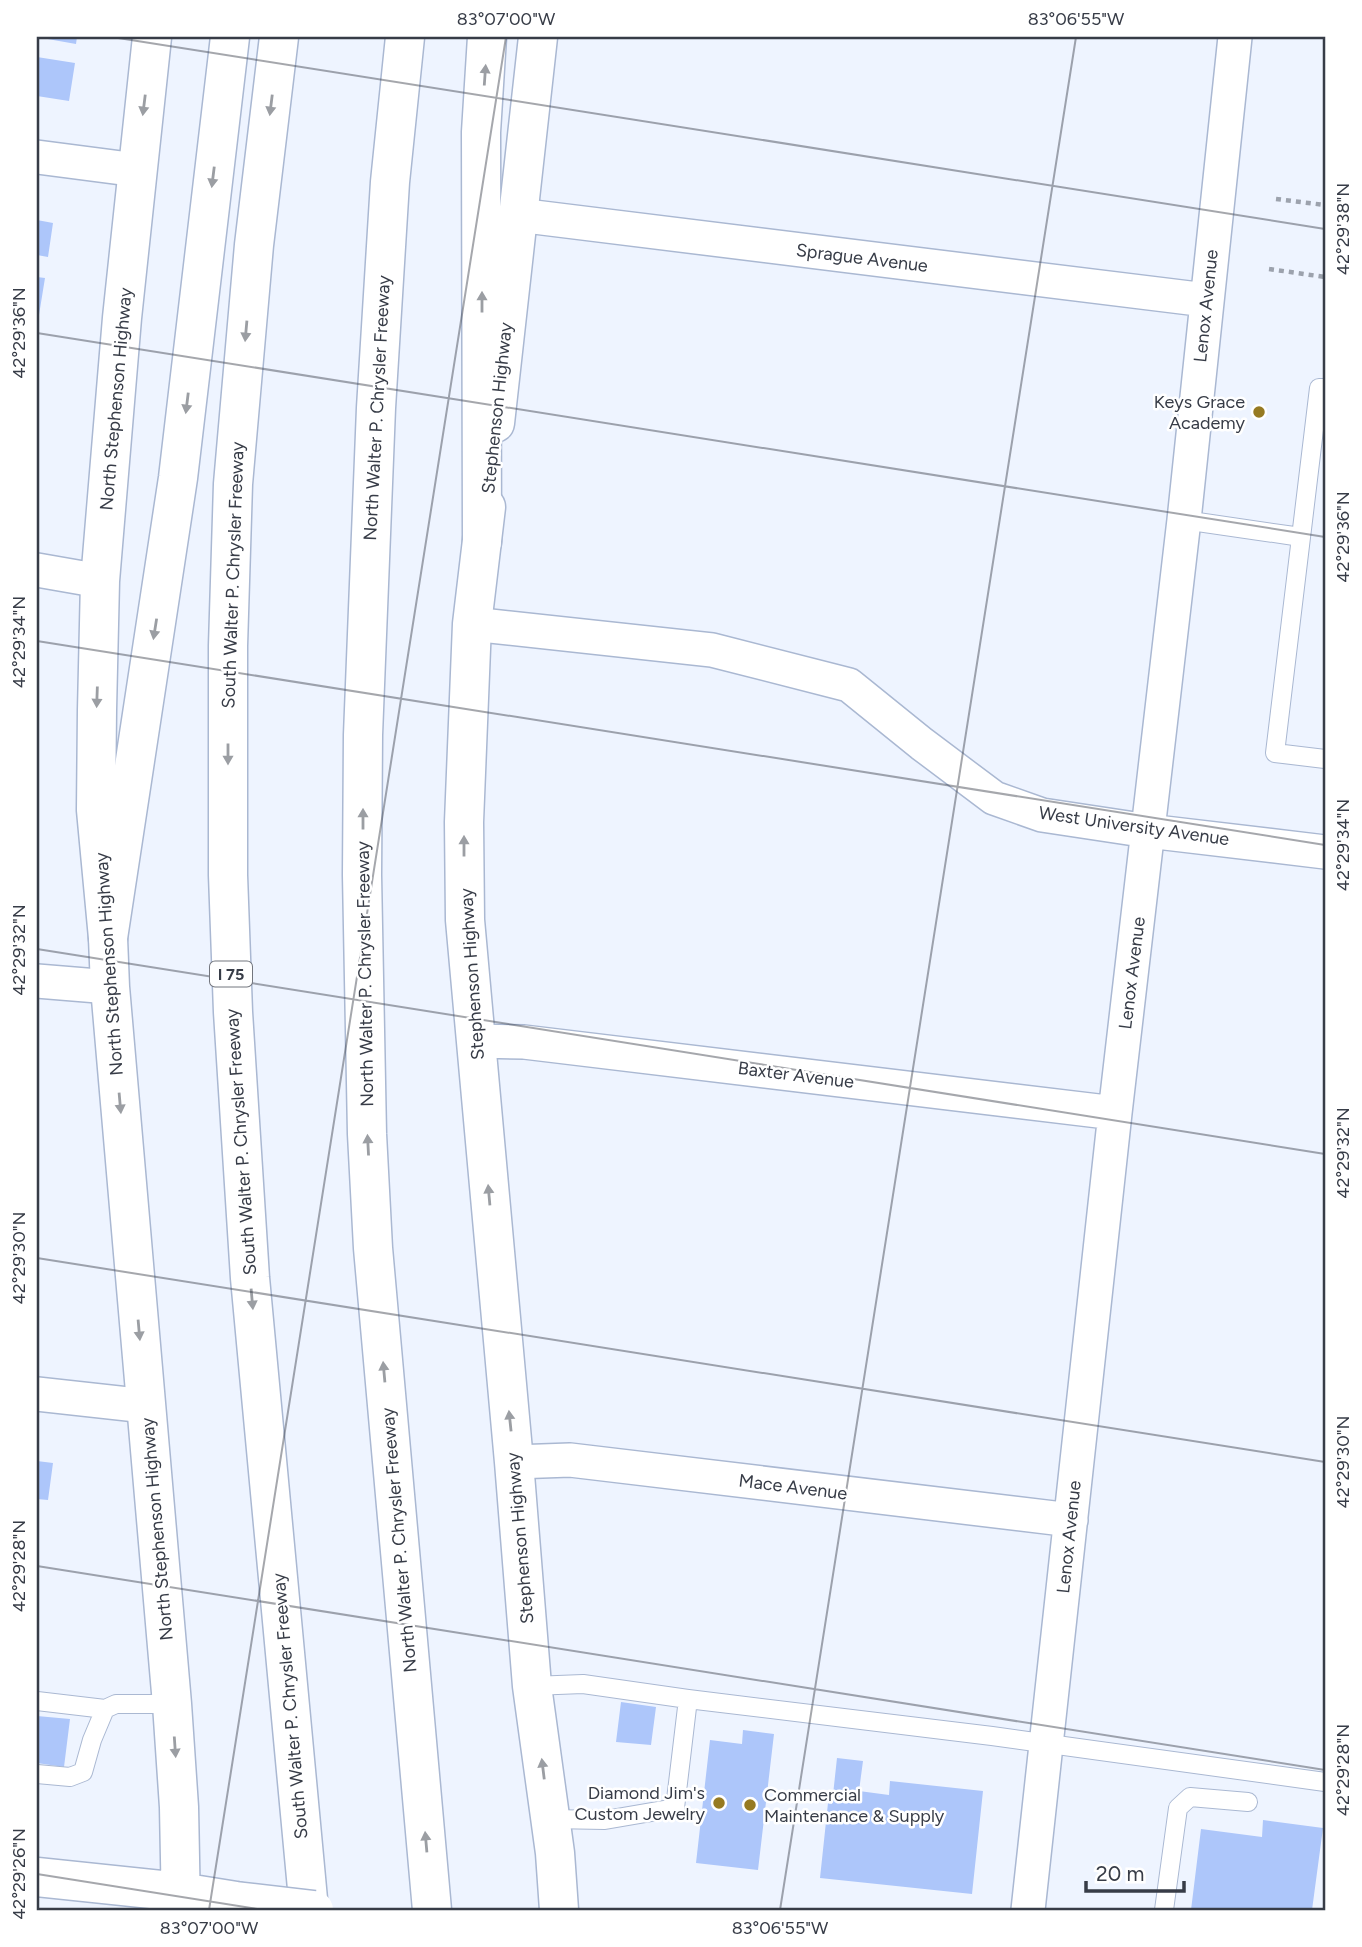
<svg xmlns="http://www.w3.org/2000/svg" width="1362" height="1947" font-family="Figtree,sans-serif">
  <rect width="100%" height="100%" fill="#eef4ff"/>
  <path fill="#adc6fa" d="M42 37H77L76 44 42 38Z
    M37 57 75 63 69 101 37 96Z
    M37 220 53 223 48 257 37 255Z
    M37 277 45 278 38 321H37Z
    M37 1461 53 1463 48 1500 37 1499Z
    M621 1702 656 1707 651 1745 616 1742Z
    M37 1716 70 1719 64 1767 37 1763Z
    M743 1730 774 1734 758 1870 696 1863 710 1740 742 1744Z
    M837 1758 863 1761 859 1791 889 1795 890 1781 983 1791 972 1894 820 1878 828 1803 832 1804Z
    M1263 1820 1323 1828 1312 1910H1191L1201 1829 1262 1837Z"/>
  <g fill="none" stroke-linecap="round" stroke-linejoin="round">
    <defs>
      <path id="service" d="M1325 388H1319L1275 753 1325 759
        M1184 520 1301 537
        M532 1686 583 1684 688 1699 992 1736 1325 1782
        M37 1701 105 1709
        M37 1774 70 1777 83 1772 92 1740 105 1709 116 1704H172
        M550 1819 605 1820 675 1808 688 1699
        M1164 1910 1178 1808 1190 1797 1248 1802"/>
      <path id="minor" d="M37 157 137 170
        M518 215 1206 300
        M37 570 100 581
        M472 624 712 650 849 685 922 744 994 798 1042 815 1148 831 1325 852
        M37 981 110 987
        M476 1041 524 1042 1115 1113
        M37 1394 146 1406
        M514 1462 570 1460 1071 1520
        M1028 1910 1115 1113 1184 520 1235 37"/>
      <path id="secondary" d="M152 37 122 318 100 581 97 710 96 810 108 938 110 987 172 1704 179 1807 181 1910
        M495 423 538 37
        M486 507 472 624 464 822 465 920 514 1462 532 1686 555 1853 559 1910
        M37 1877 180 1892 236 1901"/>
      <path id="motorway" d="M279 37 254 245 233 484 228 646V875L233 1012 250 1278 309 1910
        M405 37 390 182 376 408 363 735 362 875 367 1134 373 1248 432 1910
        M482 542 481 132 487 37
        M108 938 178 478 230 37"/>
    </defs>
    <use href="#service" stroke="#aab8d2" stroke-width="20"/>
    <use href="#minor" stroke="#aab8d2" stroke-width="36"/>
    <use href="#secondary" stroke="#aab8d2" stroke-width="41"/>
    <use href="#motorway" stroke="#aab8d2" stroke-width="41"/>
    <path stroke="#9ca2ad" stroke-width="4.5" stroke-dasharray="5 5" stroke-linecap="butt" d="M1276 199 1325 205
      M1269 269 1325 277"/>
    <use href="#service" stroke="#fff" stroke-width="18"/>
    <use href="#minor" stroke="#fff" stroke-width="33"/>
    <use href="#secondary" stroke="#fff" stroke-width="38"/>
    <use href="#motorway" stroke="#fff" stroke-width="38"/>
    <defs>
      <path id="secondary-bridge" d="M236 1901 314 1910"/>
    </defs>
    <use href="#secondary-bridge" stroke="#aab8d2" stroke-width="41" stroke-linecap="butt"/>
    <use href="#secondary-bridge" stroke="#fff" stroke-width="38"/>
  </g>
  <defs><path id="oneway-solid" d="M-6-.8H1V-3.2L6.5 0L1 3.2V.8H-6Z" transform="scale(1.75)"/></defs>
  <g fill="#9b9ea3">
    <use href="#oneway-solid" transform="translate(485 75) rotate(-86)"/>
    <use href="#oneway-solid" transform="translate(144 105) rotate(97)"/>
    <use href="#oneway-solid" transform="translate(271 105) rotate(97)"/>
    <use href="#oneway-solid" transform="translate(213 177) rotate(97)"/>
    <use href="#oneway-solid" transform="translate(482 302) rotate(-90)"/>
    <use href="#oneway-solid" transform="translate(246 331) rotate(95)"/>
    <use href="#oneway-solid" transform="translate(187 403) rotate(97)"/>
    <use href="#oneway-solid" transform="translate(155 629) rotate(99)"/>
    <use href="#oneway-solid" transform="translate(97 697) rotate(92)"/>
    <use href="#oneway-solid" transform="translate(228 754) rotate(90)"/>
    <use href="#oneway-solid" transform="translate(363 819) rotate(-90)"/>
    <use href="#oneway-solid" transform="translate(464 846) rotate(-90)"/>
    <use href="#oneway-solid" transform="translate(120 1103) rotate(85)"/>
    <use href="#oneway-solid" transform="translate(368 1145) rotate(-93)"/>
    <use href="#oneway-solid" transform="translate(489 1195) rotate(-95)"/>
    <use href="#oneway-solid" transform="translate(252 1299) rotate(85)"/>
    <use href="#oneway-solid" transform="translate(139 1330) rotate(85)"/>
    <use href="#oneway-solid" transform="translate(384 1372) rotate(-95)"/>
    <use href="#oneway-solid" transform="translate(510 1421) rotate(-96)"/>
    <use href="#oneway-solid" transform="translate(175 1747) rotate(86)"/>
    <use href="#oneway-solid" transform="translate(543 1769) rotate(-97)"/>
    <use href="#oneway-solid" transform="translate(426 1842) rotate(-95)"/>
  </g>
  <path fill="none" stroke="#373c47" stroke-width="2" stroke-opacity="0.45" d="M112 37 1325 229M37 333 1325 537M37 641 1325 845M37 949 1325 1154M37 1258 1325 1462M37 1566 1325 1770M37 1874 264 1910M209 1910 506 37M780 1910 1076 37"/>
  <g fill="#967a22" stroke="#fff" stroke-width="2.5">
    <circle cx="1259" cy="412" r="7"/>
    <circle cx="719" cy="1803" r="7"/>
    <circle cx="750" cy="1805" r="7"/>
  </g>
  <g text-anchor="middle" stroke-width="5" stroke-linejoin="round" paint-order="stroke">
    <rect fill="#fff" stroke="#73767e" stroke-width="2" x="210" y="961.5" width="42" height="25" rx="5"/>
    <g font-size="16" font-weight="bold" fill="#373c47">
      <text x="231" y="980">I 75</text>
    </g>
    <g font-size="18" fill="#373c47" stroke="#fff">
      <text transform="translate(862 258) rotate(7)" y="6">Sprague Avenue</text>
      <text transform="translate(1206 306) rotate(-84)" y="6">Lenox Avenue</text>
      <text transform="translate(116 399) rotate(-85)" y="6">North Stephenson Highway</text>
      <text transform="translate(377 408) rotate(-87)" y="6">North Walter P. Chrysler Freeway</text>
      <text transform="translate(497 408) rotate(-84)" y="6">Stephenson Highway</text>
      <text transform="translate(233 575) rotate(-88)" y="6">South Walter P. Chrysler Freeway</text>
      <text transform="translate(1134 826) rotate(8)" y="6">West University Avenue</text>
      <text transform="translate(109 964) rotate(-94)" y="6">North Stephenson Highway</text>
      <text transform="translate(1132 973) rotate(-83)" y="6">Lenox Avenue</text>
      <text transform="translate(365 974) rotate(-91)" y="6">North Walter P. Chrysler Freeway</text>
      <text transform="translate(472 974) rotate(-94)" y="6">Stephenson Highway</text>
      <text transform="translate(796 1075) rotate(7)" y="6">Baxter Avenue</text>
      <text transform="translate(241 1142) rotate(-94)" y="6">South Walter P. Chrysler Freeway</text>
      <text transform="translate(793 1487) rotate(7)" y="6">Mace Avenue</text>
      <text transform="translate(157 1529) rotate(-95)" y="6">North Stephenson Highway</text>
      <text transform="translate(1069 1537) rotate(-84)" y="6">Lenox Avenue</text>
      <text transform="translate(520 1538) rotate(-95)" y="6">Stephenson Highway</text>
      <text transform="translate(399 1540) rotate(-95)" y="6">North Walter P. Chrysler Freeway</text>
      <text transform="translate(290 1706) rotate(-95)" y="6">South Walter P. Chrysler Freeway</text>
    </g>
    <g font-size="18" fill="#373c47" stroke="#fff" text-anchor="end">
      <text x="1245" y="408">Keys Grace<tspan x="1245" dy="21">Academy</tspan></text>
      <text x="705" y="1799">Diamond Jim's<tspan x="705" dy="21">Custom Jewelry</tspan></text>
      <text x="764" y="1801" text-anchor="start">Commercial<tspan x="764" dy="21">Maintenance &amp; Supply</tspan></text>
    </g>
  </g>
  <rect width="1362" height="1947" fill="none" stroke="#ffffff" stroke-width="77"/>
  <path d="M1086 1881v10h98v-10" fill="none" stroke="#373c47" stroke-width="3.5"/>
  <text x="1096" y="1881" font-size="21" fill="#373c47" stroke="#ffffff" stroke-width="5" paint-order="stroke">20 m</text>
  <rect x="38" y="38" width="1286" height="1871" fill="none" stroke="#373c47" stroke-width="2.5"/>
  <g font-size="18" text-anchor="middle" fill="#373c47">
    <text x="506" y="25">83°07'00"W</text>
    <text x="1076" y="25">83°06'55"W</text>
    <text transform="translate(1343 229) rotate(-90)" y="6">42°29'38"N</text>
    <text transform="translate(19 333) rotate(-90)" y="6">42°29'36"N</text>
    <text transform="translate(1343 537) rotate(-90)" y="6">42°29'36"N</text>
    <text transform="translate(19 642) rotate(-90)" y="6">42°29'34"N</text>
    <text transform="translate(1343 845) rotate(-90)" y="6">42°29'34"N</text>
    <text transform="translate(19 950) rotate(-90)" y="6">42°29'32"N</text>
    <text transform="translate(1343 1153) rotate(-90)" y="6">42°29'32"N</text>
    <text transform="translate(19 1258) rotate(-90)" y="6">42°29'30"N</text>
    <text transform="translate(1343 1462) rotate(-90)" y="6">42°29'30"N</text>
    <text transform="translate(19 1566) rotate(-90)" y="6">42°29'28"N</text>
    <text transform="translate(1343 1770) rotate(-90)" y="6">42°29'28"N</text>
    <text transform="translate(19 1874) rotate(-90)" y="6">42°29'26"N</text>
    <text x="209" y="1934">83°07'00"W</text>
    <text x="780" y="1934">83°06'55"W</text>
  </g>
</svg>
